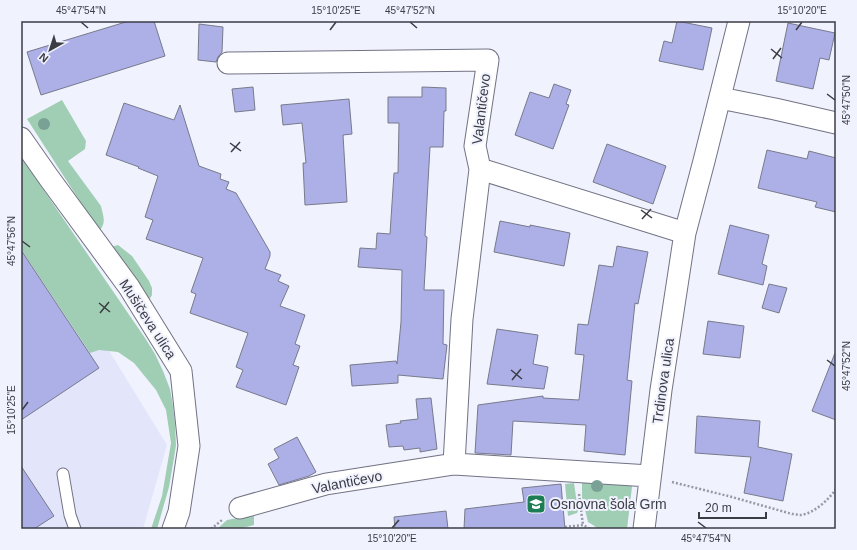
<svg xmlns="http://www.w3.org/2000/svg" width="857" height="550" font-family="Helvetica,sans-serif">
  <rect width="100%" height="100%" fill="#f0f2fe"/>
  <path fill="#e3e5fb" d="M21 218 60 271 167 445 143 529H21Z"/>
  <path fill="#a0ceb4" d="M62 100 86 141 85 149 68 161 101 206C103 216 107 223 99 231L27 119Z
    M21 157 145 338 155 354 163 371 170 389 173 406 175 423 176 445 174 458 169 487 157 529H151L162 496 171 443 166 410 156 390 134 363 118 352 99 350 90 353 21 249Z
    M118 245 132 256 149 281 152 288V295L148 302 111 247Z
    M582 476 629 480 632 487 627 529H598L593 525 588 522 582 497Z
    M574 483 578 511 577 513 568 516 565 484Z
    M254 516V525L238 529H217L227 520 243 517Z"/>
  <path fill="#acb0e7" stroke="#787a8c" d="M129 21H154L165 56 41 95 27 52Z
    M677 21 712 28 703 70 659 61 664 41 672 43Z
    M788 23 835 33 829 60 820 58 813 89 776 81Z
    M199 24 223 27 222 52 218 57 216 62 198 60Z
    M554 84 571 90 566 104 569 105 553 149 515 135 530 92 549 98Z
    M253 87 255 110 235 112 232 89Z
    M422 87 446 88V111H444L443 147H430L425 236 427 237 424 290H444L443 344 447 345 443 379 398 375V383L352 386 350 365 396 361 397 364 401 322 402 270 358 267 360 248 376 249 377 233 390 234 394 173H398L399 123H388V97H422Z
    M349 99 352 134 343 135 347 202 305 205 303 163H306L302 123 283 125 281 105Z
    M124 103 174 120 180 105 199 166 221 174 220 179 229 182 226 189 236 193 270 252V256L265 269 281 275 278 281 289 286 280 306 305 315 295 344 300 346 293 365 299 367 286 405 236 387 243 370 236 367 248 333 190 313 196 294 191 292 203 258 146 239 153 220 145 217 158 176 138 168 139 167 106 155Z
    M607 144 666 166 653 204 593 182Z
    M767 150 807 159 809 151 836 158V212L815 207 817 202 758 188Z
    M500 221 530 227V225L570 233 564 266 494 252Z
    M730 225 769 235 762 264 767 266 763 285 718 274Z
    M617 246 648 252 638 304 635 303 627 380 632 381 625 455 584 451 586 425 513 421 511 455 475 453 478 405 543 396V398L579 400 584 355 575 354 578 324 588 325 599 265 613 267Z
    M21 250 99 368 21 420Z
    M769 284 787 288 779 313 762 308Z
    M708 321 744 326 740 358 703 354Z
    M497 329 538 335 533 364 548 367 544 389 487 384Z
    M835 353H836V420L812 411Z
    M431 398 437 449 420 452V448L404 450 403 446 389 447 386 425 401 423 400 421 418 419 416 399Z
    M697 416 760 421 758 447 792 454 783 501 744 493 751 457 695 453Z
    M297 437 316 472 309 476 279 485 268 464 279 458 274 449Z
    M21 466 54 516 34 529H21Z
    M561 484 565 529H464L465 509 524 502 522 488Z
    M446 511 448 529H395L394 517Z"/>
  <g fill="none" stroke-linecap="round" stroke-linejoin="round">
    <defs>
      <path id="service" d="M63 474 70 515 75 529"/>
      <path id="minor" d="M228 63 488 60 475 146 480 169 462 319 454 464
        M720 98 775 109 836 123
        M21 138 49 178 129 287 181 371 189 446 179 512 173 529
        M480 169 685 233
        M240 508 326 484 454 464 650 476
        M644 529 661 390 685 233 704 161 739 21"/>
    </defs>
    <use href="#service" stroke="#717384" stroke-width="13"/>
    <use href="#minor" stroke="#717384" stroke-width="23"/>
    <path stroke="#9899a3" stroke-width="2.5" stroke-dasharray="2 2" stroke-linecap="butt" d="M672 482 732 497 792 514C795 514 798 515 801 515 815 513 829 499 836 489
      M579 494 583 525
      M565 527 583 525 590 529
      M211 529 222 520"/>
    <use href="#service" stroke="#fff" stroke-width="11"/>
    <use href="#minor" stroke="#fff" stroke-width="21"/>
  </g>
  <g fill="#7aa196">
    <circle cx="44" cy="124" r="6"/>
    <circle cx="597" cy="486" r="6"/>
  </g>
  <path fill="none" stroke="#3b3c44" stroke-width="1.5" d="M81 22 88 28M410 22 417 28M330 30 336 22M796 30 802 22M771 49 782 58M773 59 781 48M827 94 835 100M230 143 241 151M231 152 240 142M641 210 652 218M642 219 651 209M22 241 30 247M99 303 110 312M100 313 109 302M827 360 835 366M511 370 522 379M512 380 521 369M22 410 28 402M698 522 706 528M392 528 399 520"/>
  <defs>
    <symbol id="school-square" viewBox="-11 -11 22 22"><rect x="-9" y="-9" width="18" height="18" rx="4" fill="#1c7c53" stroke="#f0f2fe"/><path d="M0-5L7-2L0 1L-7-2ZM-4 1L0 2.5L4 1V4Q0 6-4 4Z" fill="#fff"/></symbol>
  </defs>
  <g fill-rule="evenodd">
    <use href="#school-square" x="525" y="493" width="22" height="22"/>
  </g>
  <g text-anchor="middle" stroke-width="4" stroke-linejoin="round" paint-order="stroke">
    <g font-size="14" fill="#3b3c44" stroke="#f0f2fe">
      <text transform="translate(481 109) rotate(-83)" y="5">Valantičevo</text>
      <text transform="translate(148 319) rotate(57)" y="5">Mušičeva ulica</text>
      <text transform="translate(663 381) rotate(-82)" y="5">Trdinova ulica</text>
      <text transform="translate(347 482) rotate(-11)" y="5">Valantičevo</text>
    </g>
    <g font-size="14" fill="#3b3c44" stroke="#f0f2fe" text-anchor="start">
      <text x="550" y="509">Osnovna šola Grm</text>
    </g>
  </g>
  <rect width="857" height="550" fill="none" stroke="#f0f2fe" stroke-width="44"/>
  <g transform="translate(50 50) rotate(219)" stroke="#f0f2fe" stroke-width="3" paint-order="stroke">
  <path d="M0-3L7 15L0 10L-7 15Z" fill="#3b3c44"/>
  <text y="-6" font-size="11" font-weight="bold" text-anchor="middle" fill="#3b3c44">N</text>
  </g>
  <path d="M699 512v6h67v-6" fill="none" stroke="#3b3c44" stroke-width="2"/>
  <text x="705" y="512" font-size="12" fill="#3b3c44" stroke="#f0f2fe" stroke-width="3" paint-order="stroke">20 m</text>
  <rect x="22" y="22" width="813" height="506" fill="none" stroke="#3b3c44" stroke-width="1.5"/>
  <g font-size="10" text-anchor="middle" fill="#3b3c44">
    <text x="81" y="14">45°47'54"N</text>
    <text x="336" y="14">15°10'25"E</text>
    <text x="410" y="14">45°47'52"N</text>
    <text x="802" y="14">15°10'20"E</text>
    <text transform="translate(846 100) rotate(-90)" y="4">45°47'50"N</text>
    <text transform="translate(11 241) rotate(-90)" y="4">45°47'56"N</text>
    <text transform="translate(846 366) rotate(-90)" y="4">45°47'52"N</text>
    <text transform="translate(11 410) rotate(-90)" y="4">15°10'25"E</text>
    <text x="392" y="542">15°10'20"E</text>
    <text x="706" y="542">45°47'54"N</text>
  </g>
</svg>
